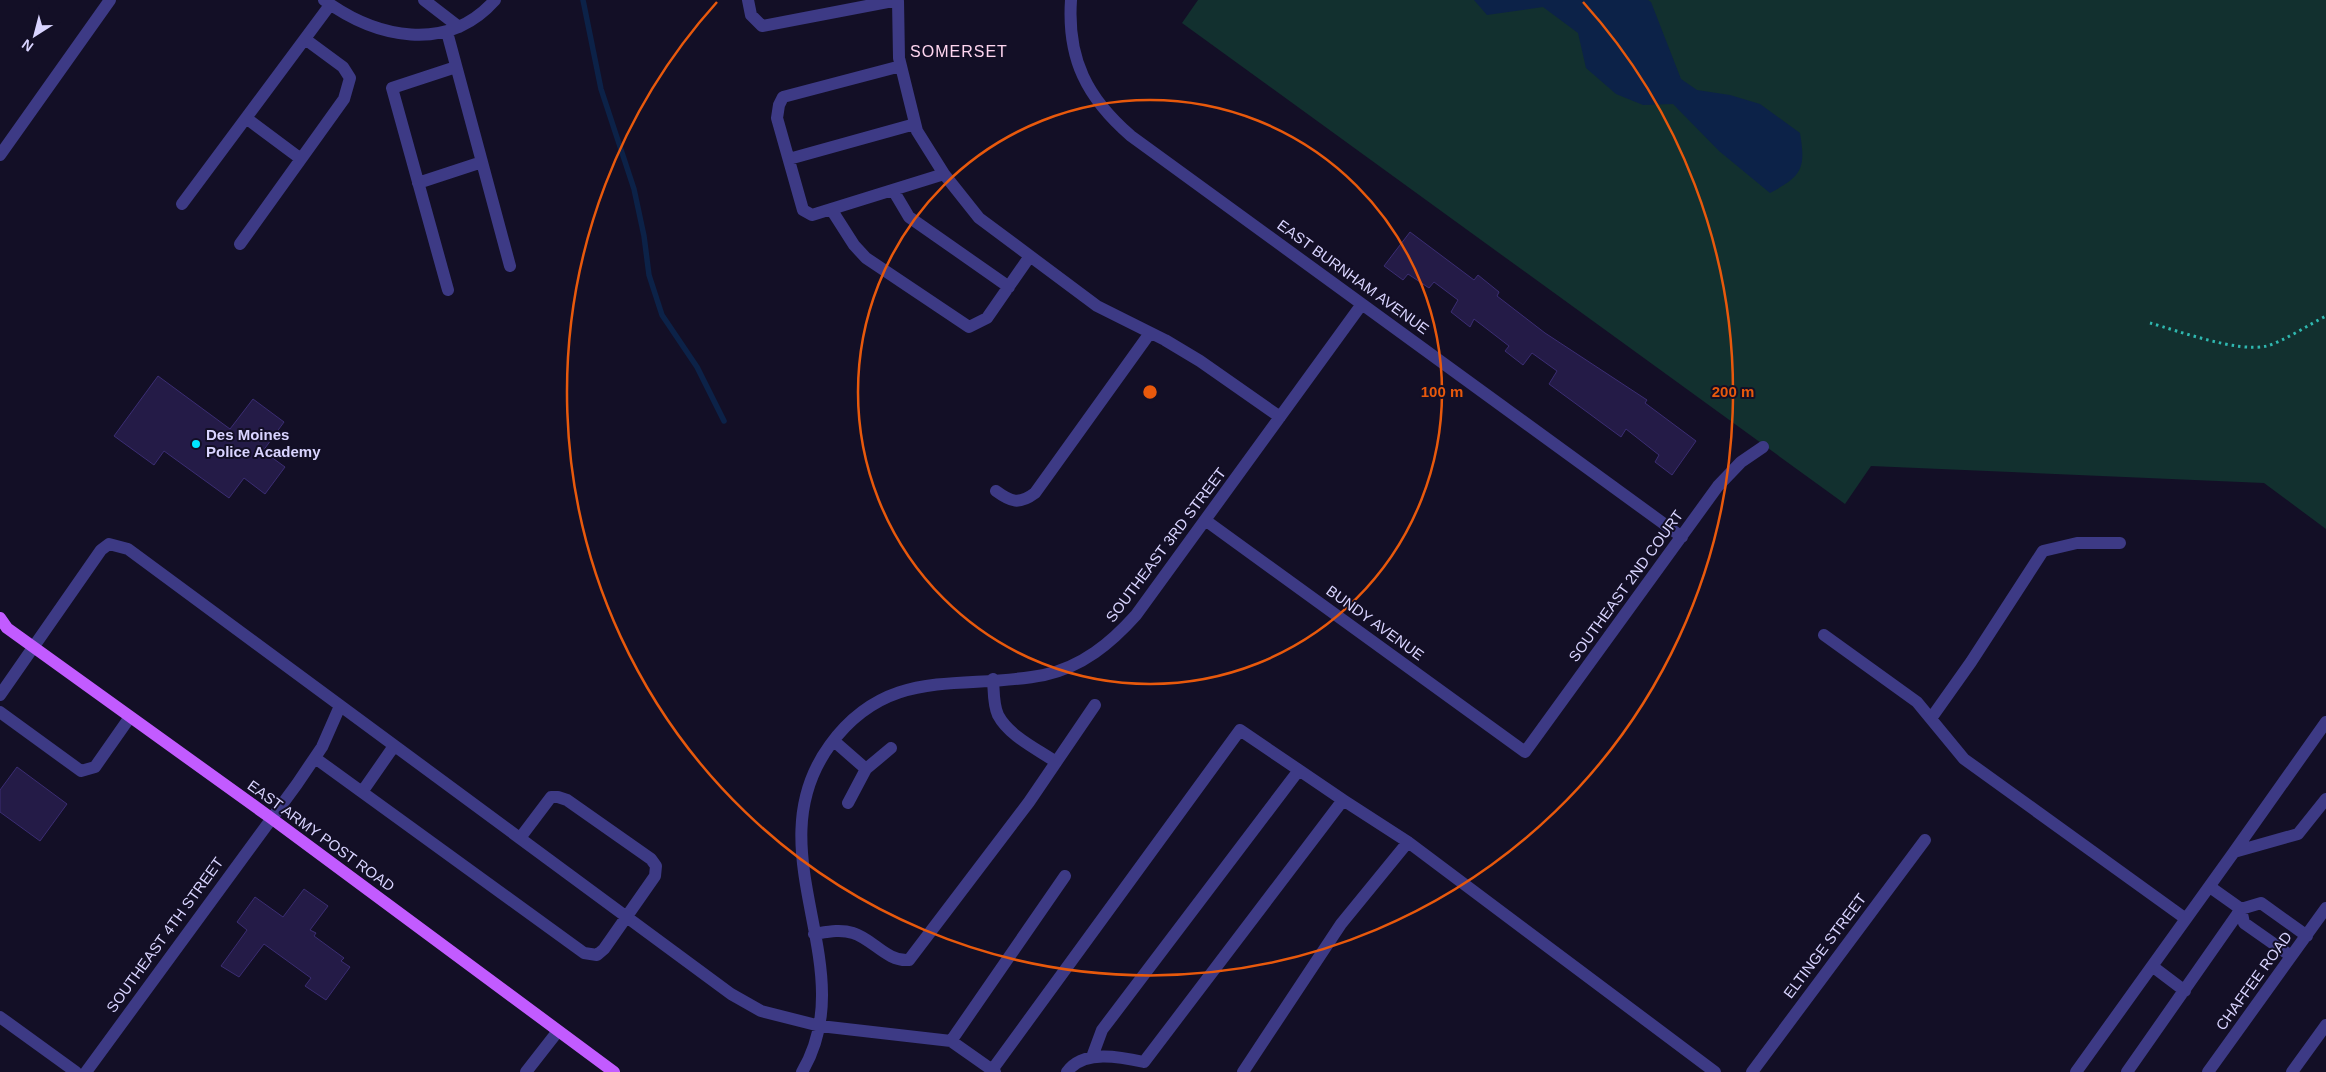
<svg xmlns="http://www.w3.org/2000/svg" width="2326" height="1072" font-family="Arial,sans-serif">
  <rect width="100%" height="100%" fill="#130f26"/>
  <path fill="#12302f" d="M1198 0H2326V529L2264 483 1871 466 1845 504 1182 23Z"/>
  <path fill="#0c2248" d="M1474 0H1648L1651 2 1681 79 1697 90 1730 95 1760 104 1800 133C1806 169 1802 176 1770 193L1719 151 1673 104 1643 105 1616 94 1586 68 1578 33 1543 7 1487 15Z"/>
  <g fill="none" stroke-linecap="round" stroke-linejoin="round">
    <path stroke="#0c2248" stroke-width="5.5" d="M583 0 601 89 634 189 644 236 649 275 662 315 697 367 724 421"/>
  </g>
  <path fill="#241b47" stroke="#3b2d73" d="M1410 232 1474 280 1478 275 1499 292 1497 296 1545 333 1647 400 1645 403 1696 441 1672 475 1655 462 1659 455 1626 429 1621 437 1549 384 1557 371 1532 353 1523 365 1505 351 1509 346 1474 319 1470 327 1451 312 1458 300 1434 282 1429 288 1408 274 1403 280 1384 266Z
    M158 376 230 429 253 399 284 422 263 451 285 467 265 494 244 478 229 498 164 451 154 465 114 436Z
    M17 767 67 804 40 841 0 812V790Z
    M304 889 328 906 310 930 316 933 314 936 344 958 341 961 350 967 326 1000 305 986 311 978 264 944 239 977 221 966 247 930 237 922 255 897 283 917Z"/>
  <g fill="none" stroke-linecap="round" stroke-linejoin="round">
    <path stroke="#2fb8b0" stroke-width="3" stroke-dasharray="2.5 4" stroke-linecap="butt" d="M2150 323C2179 331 2238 353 2267 346 2284 341 2310 324 2326 316"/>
    <path stroke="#3d3a85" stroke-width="12" d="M324 0C376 38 447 54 495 0
      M424 0 459 27
      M748 0 751 15 762 26 898 0
      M898 0 899 58 917 131 944 174 979 218 1097 306 1165 340 1200 361 1280 417
      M1071 0C1067 59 1087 98 1131 136L1682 537
      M447 32 510 266
      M901 66 783 97 779 105 777 118 803 210 812 215 944 174
      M246 118 301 159
      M0 155 110 0
      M789 159 915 124
      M418 183 482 162
      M893 190 909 217 1009 287
      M182 204 330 5
      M831 209 854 245 866 258 969 327 987 318 1030 256
      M240 244 344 99 350 78 343 67 305 39
      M448 290 392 88 456 67
      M996 491C1011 502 1019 505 1035 493L1150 333
      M1205 520 1525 752 1718 486 1741 462 1763 447
      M1824 635 1917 702 1964 759 2186 919
      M993 679C994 691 993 704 998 715 1009 736 1037 749 1056 762
      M0 695 101 550 109 544 128 549 731 994 761 1011 820 1026 951 1041 995 1072
      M0 712 81 771 95 767 130 717
      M1932 717 1971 662 2043 551 2077 543H2120
      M2326 722 2234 852 2298 834 2326 799
      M834 741 866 769 848 803
      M315 758 584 953 597 955 604 949 655 876 656 866 651 859 567 800 558 797H551L520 838
      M866 769 891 748
      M362 792 394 746
      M2210 887 2241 909 2244 923 2291 956
      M814 934C827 932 840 929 853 933 873 939 887 962 909 960L1029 802 1095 705
      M2152 966 2185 991
      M0 1017 76 1072
      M951 1041 1065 876
      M1092 1057 1102 1030 1299 770
      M992 1070 1240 730 1343 800
      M86 1072 297 784 322 747 340 706
      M526 1072 558 1031
      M802 1072C865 966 752 852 830 745 889 664 962 691 1044 675 1082 667 1111 643 1136 615L1362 304
      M1067 1072C1083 1049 1121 1057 1144 1062L1343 800 1408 842 1715 1072
      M1243 1072 1341 924 1408 842
      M1752 1072 1925 840
      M2076 1072 2234 852
      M2127 1072 2241 909 2261 903 2307 936
      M2208 1072 2326 908
      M2292 1072 2326 1025"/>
    <path stroke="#c25bff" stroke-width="12" d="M0 618 7 628 271 818 614 1072"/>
  </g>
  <g fill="none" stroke="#e8590c" stroke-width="2.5">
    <circle cx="1150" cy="392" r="292"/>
    <path d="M1583 2A583 583 0 1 1 717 2"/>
  </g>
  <circle fill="#00e5ff" stroke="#130f26" stroke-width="2" cx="196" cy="444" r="5"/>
  <g text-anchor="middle" stroke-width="4" stroke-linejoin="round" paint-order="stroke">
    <g font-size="15" fill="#d9d4ff" stroke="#130f26">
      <text transform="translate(1353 277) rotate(36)" y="5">EAST BURNHAM AVENUE</text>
      <text transform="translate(1166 545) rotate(-53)" y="5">SOUTHEAST 3RD STREET</text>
      <text transform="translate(1626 586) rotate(-54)" y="5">SOUTHEAST 2ND COURT</text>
      <text transform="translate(1375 623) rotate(36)" y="5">BUNDY AVENUE</text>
      <text transform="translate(321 836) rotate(36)" y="5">EAST ARMY POST ROAD</text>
      <text transform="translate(165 935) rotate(-54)" y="5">SOUTHEAST 4TH STREET</text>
      <text transform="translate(1825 946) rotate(-53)" y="5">ELTINGE STREET</text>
      <text transform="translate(2254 981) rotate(-54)" y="5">CHAFFEE ROAD</text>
    </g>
    <g font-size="15" font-weight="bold" fill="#d9d4ff" stroke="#130f26" text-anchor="start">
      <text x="206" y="440">Des Moines<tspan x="206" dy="17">Police Academy</tspan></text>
    </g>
    <g font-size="16" letter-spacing="1" fill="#ffd6f0" stroke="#130f26">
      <text x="959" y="57">SOMERSET</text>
    </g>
  </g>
  <circle cx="1150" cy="392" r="8" fill="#e8590c" stroke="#130f26" stroke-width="2.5"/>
  <g font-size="15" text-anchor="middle" font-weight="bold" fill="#e8590c" stroke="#130f26" stroke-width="4" stroke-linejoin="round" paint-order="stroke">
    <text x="1442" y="397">100 m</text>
    <text x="1733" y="397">200 m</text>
  </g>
  <g transform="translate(35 35) rotate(216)" stroke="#130f26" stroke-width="4" paint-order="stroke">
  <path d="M0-4L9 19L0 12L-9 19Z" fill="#d9d4ff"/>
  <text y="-8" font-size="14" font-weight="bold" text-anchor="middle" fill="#d9d4ff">N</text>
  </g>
</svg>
